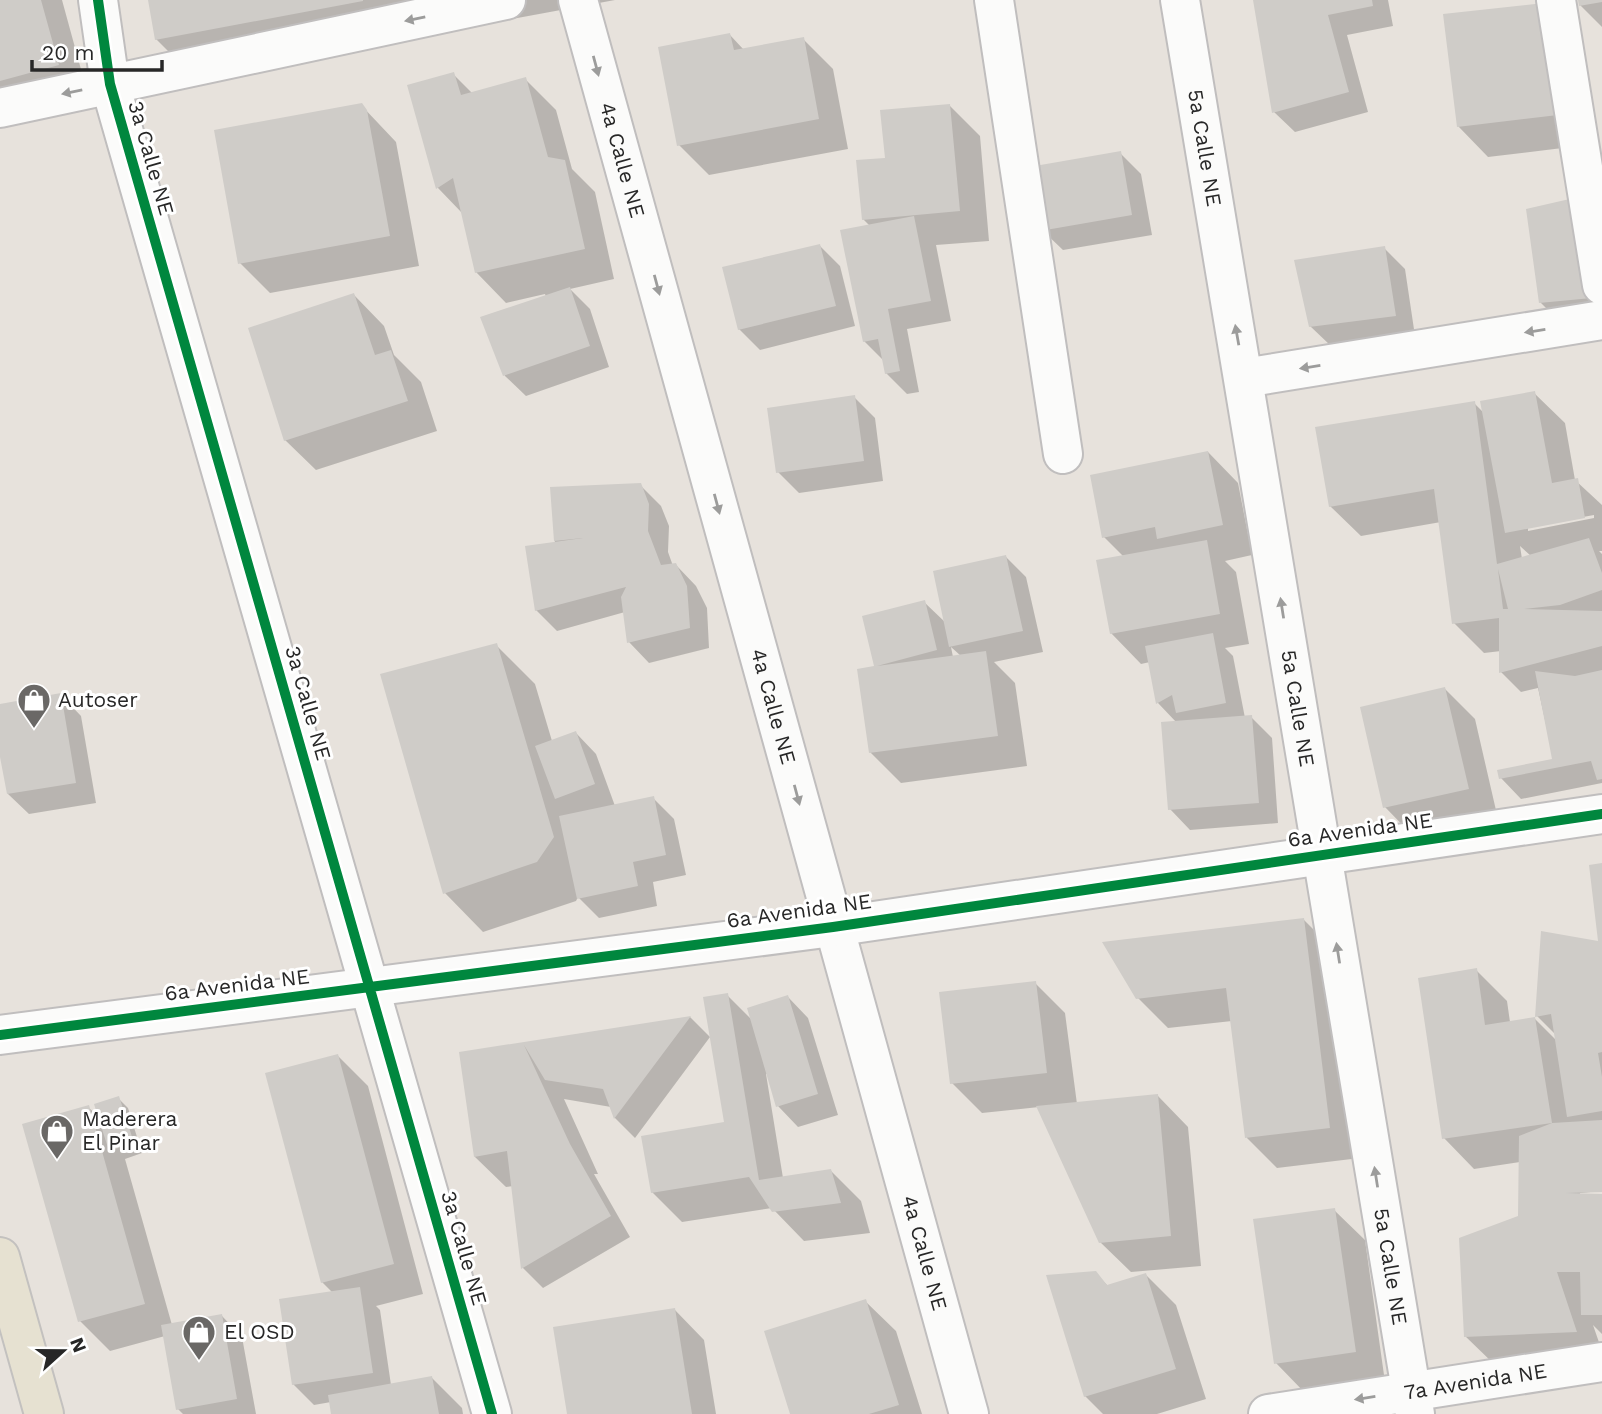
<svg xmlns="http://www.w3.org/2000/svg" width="1602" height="1414" font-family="'Work Sans',sans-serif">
  <rect width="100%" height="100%" fill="#e7e2dc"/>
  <path fill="#0003" fill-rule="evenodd" d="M0 0H62L88 95 0 109Z
    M149 0H615L195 78 156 39Z
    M1255 0H1388L1393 26 1347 35 1368 112 1295 132 1274 112Z
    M1579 0H1602V27L1580 5Z
    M1543 4 1587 145 1488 157 1458 126Z
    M730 35 744 50 803 39 833 69 848 149 709 175 679 145Z
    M453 74 473 94 525 79 556 110 572 169 595 192 614 279 570 289 590 309 609 367 526 396 505 376 482 318 546 297 545 294 506 303 476 272 463 214 438 188 409 86Z
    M361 105 396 142 419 266 270 293 240 263Z
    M950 106 980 136 989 241 936 245 951 321 907 329 919 392 907 394 886 373 884 361 864 341 870 226 863 219 887 160Z
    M1120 153 1141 174 1152 235 1063 250 1042 230Z
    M1594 220 1602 319 1561 323 1540 302Z
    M820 246 840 266 855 326 760 350 739 329Z
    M1384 248 1405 269 1415 336 1331 346 1310 326Z
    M354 295 384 326 394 355 421 382 437 431 316 470 285 440Z
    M1534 393 1565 423 1575 480 1602 505V551H1599L1602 554V783L1521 799 1501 778 1554 761 1538 688 1521 692 1501 672V651L1484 653 1454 623 1441 522 1361 536 1330 506 1474 403 1484 413ZM1594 515V518L1528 531V527ZM1520 546 1531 556 1522 559Z
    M854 397 875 418 883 481 799 493 778 472Z
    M1208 452 1238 483 1252 555 1225 561 1236 572 1249 644 1225 648 1233 656 1245 718 1251 717 1272 738 1278 823 1190 830 1170 809 1177 723 1158 703 1150 662 1141 664 1111 633 1124 557 1104 537Z
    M640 485 661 506 669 526 668 552 673 566 676 565 696 586 707 608 709 648 649 663 629 642 625 612 557 631 536 610 555 544 551 488Z
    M1006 557 1026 577 1043 652 994 662 1015 683 1027 766 901 783 870 752 877 668 864 617 924 602 946 623ZM951 647 961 656 953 657Z
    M496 645 535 684 552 741 576 733 596 754 615 806 653 798 674 819 686 875 653 882 657 906 599 918 578 897 576 901 483 932 445 893Z
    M1445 689 1475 719 1498 819 1415 838 1385 807Z
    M61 695 81 716 96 803 29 814 8 794 0 747V706Z
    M1602 865V1191L1580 1193V1196L1602 1195V1334L1593 1325 1602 1351 1496 1366 1465 1336 1520 1217V1162L1474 1169 1444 1138 1476 970 1507 1001 1510 1022 1535 1019 1556 1040V1035L1537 1016 1600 944Z
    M1304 920 1334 950 1360 1158 1277 1168 1247 1138 1232 1021 1168 1028 1138 998Z
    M1035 983 1065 1013 1077 1104 1158 1096 1188 1127 1201 1266 1131 1272 1100 1242 1039 1107 982 1113 952 1083Z
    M727 995 752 1020 788 997 808 1018 838 1115 798 1127 778 1106 768 1073 766 1074 783 1178 831 1171 861 1201 870 1233 804 1241 772 1208 682 1222 652 1192 726 1124Z
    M690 1017 710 1037 635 1138 615 1118 611 1107 564 1099 598 1174H594L630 1237 543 1288 523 1268 513 1186 506 1187 475 1157 461 1053Z
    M338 1056 368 1086 423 1294 376 1306 380 1310 391 1385 431 1377 462 1408 463 1414H333L331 1402 314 1405 293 1384 333 1293 322 1282Z
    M118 1098 128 1108 142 1153 125 1159 172 1325 222 1316 242 1337 256 1414H183L178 1409 165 1336 110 1351 80 1321 88 1107 101 1119Z
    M1334 1210 1365 1240 1385 1382 1306 1394 1276 1363Z
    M1095 1273 1108 1286 1146 1275 1176 1305 1206 1399 1157 1414H1103L1085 1396Z
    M865 1301 896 1331 922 1414H792Z
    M674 1309 704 1340 716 1414H568Z"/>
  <path fill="#cfccc8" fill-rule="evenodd" d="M0 0H41L59 65 0 81Z
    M148 0H363V1L155 40Z
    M1253 0H1372L1373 6 1328 15 1349 92 1272 113Z
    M1578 0H1602V2L1579 6Z
    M1544 3 1558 115 1457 127 1443 14Z
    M730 33 734 50 804 37 819 119 677 146 658 47Z
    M454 72 461 95 526 77 548 157 565 160 585 249 475 273 453 178 436 189 407 85Z
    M362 103 367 110 390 236 238 264 214 130Z
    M950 104 960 211 862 220 856 160 885 158 880 110Z
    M1121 151 1132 215 1040 231 1029 167Z
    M1574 198 1592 298 1539 303 1526 209Z
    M914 216 931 301 888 309 900 371 885 374 878 339 863 342 840 230Z
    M820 244 836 306 738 330 722 267Z
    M1385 246 1396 316 1309 327 1294 260Z
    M570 287 590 346 503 376 480 317Z
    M354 293 375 355 391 350 408 401 284 441 248 328Z
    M1535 391 1552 483 1578 478 1585 518 1505 533 1480 401Z
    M855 395 864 461 776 473 767 408Z
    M1475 401 1497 564 1589 538 1602 573V590L1560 605 1524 609 1602 611V646L1499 673V618L1452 624 1434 489 1329 507 1315 427ZM1498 569 1508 609H1503Z
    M1208 451 1223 525 1157 539 1155 527 1102 538 1090 475Z
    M641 483 649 504 648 531 661 565 676 563 687 586 690 628 627 643 621 597 626 587 535 611 525 546 583 538 554 541 550 487Z
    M1207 540 1220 614 1110 634 1096 560Z
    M1006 555 1023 631 949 647 933 571Z
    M925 600 937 650 877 666 986 651 998 736 869 753 857 669 874 666 862 616Z
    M1213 633 1226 703 1176 713 1172 695 1156 704 1145 646Z
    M497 643 554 837 537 862 443 894 380 674Z
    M1602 670V779L1597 780 1591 761 1499 779 1497 770 1552 759 1535 671 1575 676Z
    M1445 687 1469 789 1383 808 1360 707Z
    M61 693 76 783 7 794 0 757V704Z
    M1252 715 1259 803 1168 810 1161 722Z
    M576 731 595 784 555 799 535 746Z
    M654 796 666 855 633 862 638 886 577 899 559 816Z
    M1602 863V1052L1598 1053 1602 1077V1111L1567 1117 1551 1014 1535 1017 1541 931 1598 941 1589 865Z
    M1304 918 1330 1128 1245 1138 1226 988 1136 999 1102 942Z
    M1477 968 1485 1025 1535 1017 1552 1123 1442 1139 1418 978Z
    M1036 981 1047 1073 950 1084 939 992Z
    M728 993 759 1180 831 1169 841 1203 772 1212 749 1177 651 1193 641 1136 724 1122 703 997Z
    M788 995 818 1094 776 1107 747 1008Z
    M691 1016 614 1119 603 1089 545 1080 524 1045 570 1144 611 1216 521 1269 507 1151 474 1157 459 1052Z
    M338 1054 394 1264 321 1283 265 1073Z
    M1158 1094 1171 1236 1099 1243 1036 1106Z
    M119 1096 134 1143 109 1151 94 1104Z
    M89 1105 145 1304 78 1322 22 1124Z
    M1602 1120V1192L1566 1193 1602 1194V1315H1581L1580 1272H1557L1577 1332 1464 1337 1459 1238 1518 1216 1519 1136 1552 1123Z
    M1335 1208 1356 1352 1274 1364 1253 1219Z
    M1096 1271 1107 1285 1146 1273 1176 1369 1084 1397 1046 1275Z
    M360 1287 373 1373 292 1385 279 1299Z
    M866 1299 899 1405 869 1414H790L764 1331Z
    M675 1308 692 1414H567L553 1327Z
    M222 1314 237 1399 176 1410 161 1325Z
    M432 1376 439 1414H331L328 1395Z"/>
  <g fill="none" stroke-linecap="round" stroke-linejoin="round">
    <defs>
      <g id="minor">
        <path d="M98 0 110 84 492 1414"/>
        <path id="s1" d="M578 0 969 1414"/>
        <path d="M994 0 1063 454"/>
        <path id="s2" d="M1180 0 1415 1414"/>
        <path d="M1556 0 1602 285"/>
        <path d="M0 108 506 0"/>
        <path d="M1244 378 1602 320"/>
        <path d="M0 1035 833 927 1602 814"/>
        <path id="s3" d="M1268 1414 1602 1362"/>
      </g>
      <path id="major" d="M0 1257 44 1414"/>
    </defs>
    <use href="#minor" stroke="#c0bebe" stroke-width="42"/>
    <use href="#major" stroke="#c3c1bf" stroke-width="42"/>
    <use href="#minor" stroke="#fbfbfa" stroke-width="38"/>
    <use href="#major" stroke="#e6e1d1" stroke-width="38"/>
    <defs>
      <path id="cycleway" d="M98 0 110 84 492 1414
        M0 1035 833 927 1602 814"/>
    </defs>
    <use href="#cycleway" stroke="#fff" stroke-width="15"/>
    <use href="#cycleway" stroke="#00873e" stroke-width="10"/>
  </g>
  <defs><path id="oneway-solid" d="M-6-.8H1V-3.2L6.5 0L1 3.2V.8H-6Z" transform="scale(1.75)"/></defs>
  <g fill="#9c9c9b">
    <use href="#oneway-solid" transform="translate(415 19) rotate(168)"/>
    <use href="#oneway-solid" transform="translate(596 66) rotate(75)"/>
    <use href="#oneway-solid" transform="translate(72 92) rotate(168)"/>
    <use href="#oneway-solid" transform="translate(657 285) rotate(75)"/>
    <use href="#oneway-solid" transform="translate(1535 331) rotate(171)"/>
    <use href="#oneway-solid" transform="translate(1237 335) rotate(-100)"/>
    <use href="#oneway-solid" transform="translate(1310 367) rotate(171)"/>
    <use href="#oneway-solid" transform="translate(717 504) rotate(75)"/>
    <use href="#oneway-solid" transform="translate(1282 608) rotate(-99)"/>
    <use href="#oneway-solid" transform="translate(797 795) rotate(75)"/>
    <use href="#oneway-solid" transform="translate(1338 953) rotate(-99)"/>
    <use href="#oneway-solid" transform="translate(1376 1177) rotate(-99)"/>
    <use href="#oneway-solid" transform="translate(1365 1398) rotate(171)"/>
  </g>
  <defs>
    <symbol id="shop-pin" viewBox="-11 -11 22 30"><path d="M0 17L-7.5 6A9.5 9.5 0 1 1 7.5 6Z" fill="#6a6866" stroke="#fff"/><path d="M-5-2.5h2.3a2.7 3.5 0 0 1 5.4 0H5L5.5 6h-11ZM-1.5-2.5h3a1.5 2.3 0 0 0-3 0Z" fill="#fff"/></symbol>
  </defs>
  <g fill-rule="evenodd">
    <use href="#shop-pin" x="15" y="681" width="38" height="52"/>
    <use href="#shop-pin" x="38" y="1112" width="38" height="52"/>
    <use href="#shop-pin" x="180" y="1313" width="38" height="52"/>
  </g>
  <g text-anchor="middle" stroke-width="6" stroke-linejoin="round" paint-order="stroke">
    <g font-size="21" fill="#272727" stroke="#fff">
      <text dy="7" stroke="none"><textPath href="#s2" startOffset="150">5a Calle NE</textPath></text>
      <text transform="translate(151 158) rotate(74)" y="7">3a Calle NE</text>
      <text dy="7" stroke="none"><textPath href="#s1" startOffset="166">4a Calle NE</textPath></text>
      <text transform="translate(308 703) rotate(74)" y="7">3a Calle NE</text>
      <text dy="7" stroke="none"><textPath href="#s1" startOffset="733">4a Calle NE</textPath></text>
      <text dy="7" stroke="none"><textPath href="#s2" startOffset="718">5a Calle NE</textPath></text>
      <text transform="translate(1360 830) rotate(-8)" y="7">6a Avenida NE</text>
      <text transform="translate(799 911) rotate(-8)" y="7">6a Avenida NE</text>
      <text transform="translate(237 985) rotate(-7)" y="7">6a Avenida NE</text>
      <text transform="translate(464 1248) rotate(74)" y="7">3a Calle NE</text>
      <text dy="7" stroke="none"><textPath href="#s1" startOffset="1300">4a Calle NE</textPath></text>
      <text dy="7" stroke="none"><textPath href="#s2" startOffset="1284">5a Calle NE</textPath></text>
      <text dy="7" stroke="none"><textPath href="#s3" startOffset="210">7a Avenida NE</textPath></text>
    </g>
    <g font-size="21" fill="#272727" stroke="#fff" text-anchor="start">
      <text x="58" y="707">Autoser</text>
      <text x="82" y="1126">Maderera<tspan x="82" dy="24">El Pinar</tspan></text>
      <text x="224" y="1339">El OSD</text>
    </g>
  </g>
  <g transform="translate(63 1351) rotate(69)" stroke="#ffffff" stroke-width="5" paint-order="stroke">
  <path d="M0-5L12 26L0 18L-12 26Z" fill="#272727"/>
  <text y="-10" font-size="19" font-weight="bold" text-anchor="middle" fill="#272727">N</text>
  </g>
  <path d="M32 60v10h130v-10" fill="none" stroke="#272727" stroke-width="3.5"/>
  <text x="42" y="60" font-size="21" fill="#272727" stroke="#ffffff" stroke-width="5" paint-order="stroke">20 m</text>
</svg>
